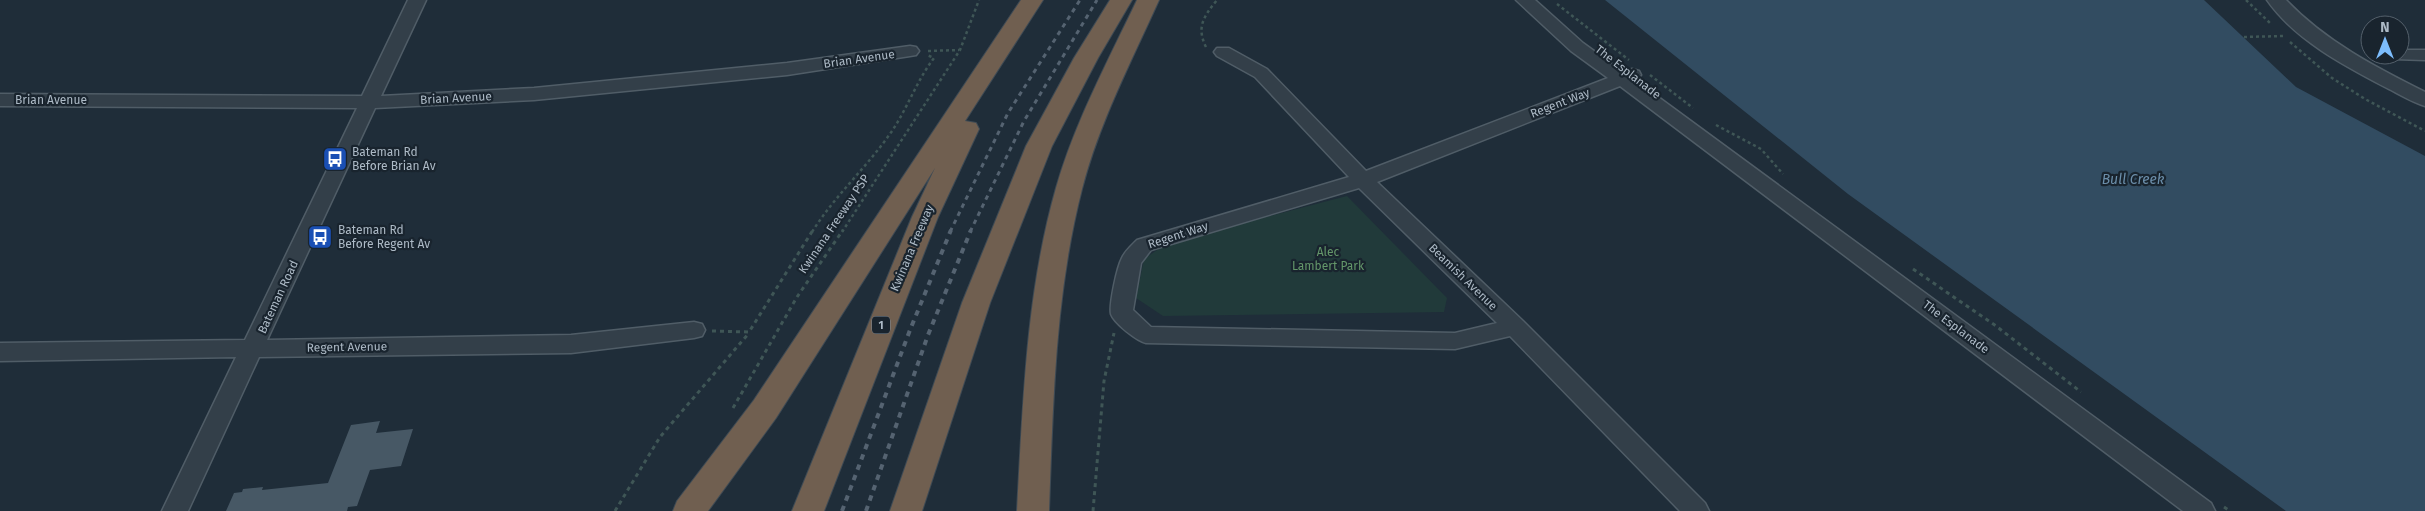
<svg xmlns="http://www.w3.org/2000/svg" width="2425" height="511" font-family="'Fira Sans',sans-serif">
  <rect width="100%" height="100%" fill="#1f2d39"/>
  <path fill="#213a3a" d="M1347 196 1447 298 1444 312 1163 316 1136 298 1144 259 1169 242Z"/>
  <path fill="#324c61" d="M1605 0H2204L2296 87 2425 156V511H2286L1848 194Z"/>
  <path fill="#475865" d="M380 421 376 433 413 429 401 466 370 470 357 506 348 507 347 511H226L234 493 242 492 243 489 263 487 262 490 328 483 351 425Z"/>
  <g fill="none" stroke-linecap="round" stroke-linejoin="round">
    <defs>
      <path id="minor" d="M408 0H426L381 96 534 88 787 63 910 46 916 47 919 51 916 55 910 56 787 75 534 100 375 108 267 340 571 335 694 322 702 324 705 330 702 336 694 338 571 353 259 357 188 511H162L236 357 0 361V343L245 340 357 108 0 106V94L362 96Z
        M1516 0H1535L1583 43 1623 72 1632 69 1639 71 1641 75 1635 80 2211 503 2215 511H2183L1620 86 1377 182 1523 321 1705 503 1709 511H1680L1510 336 1455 349 1146 343C1137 341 1114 323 1111 314 1109 305 1117 267 1122 258 1125 251 1132 245 1137 240L1349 177 1255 77 1217 56 1214 52 1217 48H1229L1267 69 1366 171 1608 78 1571 51ZM1359 188 1497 323 1455 333 1151 327 1133 310 1141 263 1151 250Z
        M2267 0H2286C2325 41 2375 67 2425 92V106C2412 102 2399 94 2387 88 2345 66 2295 40 2267 0Z
        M2400 50H2425V60L2394 59 2391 55H2400Z"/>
      <path id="highway" d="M1021 0H1043L965 121 976 123 979 129 938 217 824 511H792L912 217 935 168 776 418 708 511H673L677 501 754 400Z
        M1110 0H1132L1098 58 1052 146 990 303 922 511H890L962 303 1026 146 1074 58Z
        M1137 0H1159C1131 62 1099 123 1082 189 1055 294 1053 403 1049 511H1017C1023 403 1026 293 1056 188 1075 122 1108 61 1137 0Z"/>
    </defs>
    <use href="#minor" stroke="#505d67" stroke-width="3"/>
    <use href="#highway" stroke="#3e4a54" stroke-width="2"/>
    <path stroke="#3f5656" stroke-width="2.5" stroke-dasharray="3 3" stroke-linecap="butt" d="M2246 0 2271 24
      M1557 4 1629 60
      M2244 37 2283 36
      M2290 42 2332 78 2365 99 2425 131
      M1206 47C1196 27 1204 16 1217 0
      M928 51 959 50
      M1650 75 1693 108
      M1716 125 1761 149 1783 174
      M812 232C834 197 863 171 887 138 906 113 915 83 934 58L927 55
      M842 232 960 50 979 0"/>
    <path stroke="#3f5656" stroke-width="3" stroke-dasharray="4 4" stroke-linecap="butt" d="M1913 269 1996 326 2081 392
      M712 331 749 332 813 230
      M733 408 797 297 843 230
      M2224 507 2230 511
      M615 511 660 437 749 333
      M1093 511 1104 381 1114 333"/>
    <use href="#minor" fill="#333f49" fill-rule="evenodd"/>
    <use href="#highway" fill="#705f50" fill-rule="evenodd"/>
    <path stroke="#556371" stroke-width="3" stroke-dasharray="4.5 4.5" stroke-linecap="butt" d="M950 232 1008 113 1080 0
      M970 232 1024 121 1097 0"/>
    <path stroke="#556371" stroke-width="4" stroke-dasharray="5.5 5.5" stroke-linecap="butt" d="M842 511 910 330 951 230
      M866 511 928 335 971 230"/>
  </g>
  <defs>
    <symbol id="bus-square" viewBox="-11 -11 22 22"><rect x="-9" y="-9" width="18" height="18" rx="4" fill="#1a4fb4" stroke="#19242e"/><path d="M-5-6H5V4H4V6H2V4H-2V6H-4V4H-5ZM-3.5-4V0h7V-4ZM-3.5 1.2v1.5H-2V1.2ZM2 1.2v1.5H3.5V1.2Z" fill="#fff"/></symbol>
  </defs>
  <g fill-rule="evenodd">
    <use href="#bus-square" x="321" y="145" width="28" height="28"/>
    <use href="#bus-square" x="306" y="223" width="28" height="28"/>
  </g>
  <g text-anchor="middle" stroke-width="4.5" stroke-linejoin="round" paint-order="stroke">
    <rect fill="#19242e" stroke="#818d98" stroke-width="1" x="872" y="316.5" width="18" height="17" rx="4"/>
    <g font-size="11" font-weight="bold" fill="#adbac6">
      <text x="881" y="329">1</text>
    </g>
    <g font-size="12" fill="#adbac6" stroke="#19242e">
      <text transform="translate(859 59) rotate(-8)" y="4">Brian Avenue</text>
      <text transform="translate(1628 72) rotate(38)" y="4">The Esplanade</text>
      <text transform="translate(456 98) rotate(-3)" y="4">Brian Avenue</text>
      <text x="51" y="104">Brian Avenue</text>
      <text transform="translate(1560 103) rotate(-21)" y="4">Regent Way</text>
      <text transform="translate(834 224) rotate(-56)" y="4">Kwinana Freeway PSP</text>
      <text transform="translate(1178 235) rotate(-18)" y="4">Regent Way</text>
      <text transform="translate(912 248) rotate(-67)" y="4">Kwinana Freeway</text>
      <text transform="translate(1463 277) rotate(44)" y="4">Beamish Avenue</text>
      <text transform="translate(278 297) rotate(-65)" y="4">Bateman Road</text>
      <text transform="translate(1956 327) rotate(37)" y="4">The Esplanade</text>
      <text transform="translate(347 347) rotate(-1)" y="4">Regent Avenue</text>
    </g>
    <g font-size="12" fill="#adbac6" stroke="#19242e" text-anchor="start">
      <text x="352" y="156">Bateman Rd<tspan x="352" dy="14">Before Brian Av</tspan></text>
      <text x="338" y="234">Bateman Rd<tspan x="338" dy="14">Before Regent Av</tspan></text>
    </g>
    <g font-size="12" fill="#64976a" stroke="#19242e">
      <text x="1328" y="256">Alec<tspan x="1328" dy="14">Lambert Park</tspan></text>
    </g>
    <g font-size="14" font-style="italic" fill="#6c8fab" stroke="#19242e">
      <text x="2133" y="184">Bull Creek</text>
    </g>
  </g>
  <g transform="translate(2385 40)"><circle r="24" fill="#19242e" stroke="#54606b"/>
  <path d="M0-4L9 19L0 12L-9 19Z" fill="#7cbdfd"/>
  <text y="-8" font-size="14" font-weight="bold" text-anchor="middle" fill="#adbac6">N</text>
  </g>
</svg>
